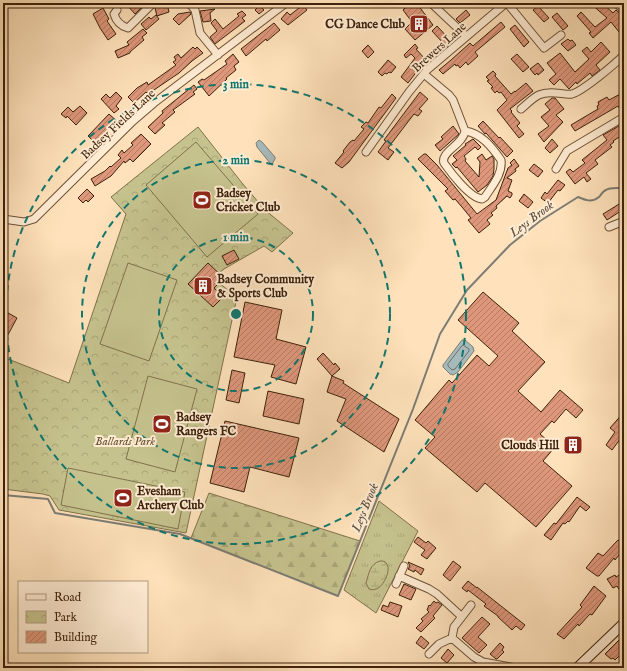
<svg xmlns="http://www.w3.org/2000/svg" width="627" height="671" font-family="'IM FELL English',serif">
  <defs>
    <pattern id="grass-tufts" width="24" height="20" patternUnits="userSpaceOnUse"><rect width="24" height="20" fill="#c5c28d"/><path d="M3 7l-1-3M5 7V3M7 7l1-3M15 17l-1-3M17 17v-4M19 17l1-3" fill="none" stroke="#aaa678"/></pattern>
    <pattern id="forest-firs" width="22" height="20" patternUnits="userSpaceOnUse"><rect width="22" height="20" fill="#c5c28d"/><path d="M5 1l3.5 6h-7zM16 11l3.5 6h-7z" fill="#aaa678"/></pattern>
    <pattern id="wetland-marsh" width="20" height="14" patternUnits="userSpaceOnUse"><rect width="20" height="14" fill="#c5c28d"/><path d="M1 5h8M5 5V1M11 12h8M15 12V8" fill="none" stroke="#aaa678"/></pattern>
    <pattern id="park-crowns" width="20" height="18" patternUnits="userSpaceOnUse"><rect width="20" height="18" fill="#c5c28d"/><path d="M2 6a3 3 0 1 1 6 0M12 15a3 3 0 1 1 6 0" fill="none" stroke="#aaa678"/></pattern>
    <pattern id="building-hatch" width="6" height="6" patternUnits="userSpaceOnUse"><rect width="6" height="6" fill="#de977b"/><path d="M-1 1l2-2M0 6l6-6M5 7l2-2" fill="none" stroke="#b57b63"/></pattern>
  </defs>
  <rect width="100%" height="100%" fill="#ffe2bb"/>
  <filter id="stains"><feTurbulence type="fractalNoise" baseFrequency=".005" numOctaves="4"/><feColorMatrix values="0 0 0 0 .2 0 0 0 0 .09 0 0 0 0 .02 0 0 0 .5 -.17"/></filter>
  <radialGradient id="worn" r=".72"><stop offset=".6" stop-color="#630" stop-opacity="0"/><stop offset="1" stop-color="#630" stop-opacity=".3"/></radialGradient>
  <path fill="url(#grass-tufts)" stroke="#80724c" d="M379 501 418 531 376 613 344 590Z"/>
  <path fill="url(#forest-firs)" stroke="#80724c" d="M209 493 360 541 338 596 191 538Z"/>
  <path fill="url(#wetland-marsh)" stroke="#80724c" d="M380 561C383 561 385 561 386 563 392 569 384 585 378 588 375 590 372 590 369 589L366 583C369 573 370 564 380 561Z"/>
  <path fill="url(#park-crowns)" stroke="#80724c" d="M198 127 242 183 265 210 293 233 272 252 264 246 224 269 219 273 224 278 219 283 237 297 186 533 59 510 50 496 43 494 3 489V357L69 383 126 214 111 197Z"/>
  <path fill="#c5c28d" stroke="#80724c" d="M196 142 258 214 207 257 146 185Z
    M128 263 177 280 149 361 100 344Z
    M148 376 197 389 175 472 126 459Z
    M68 468 185 492 178 529 61 505Z"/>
  <path fill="#a6babc" stroke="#7c7d75" d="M259 140 262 142 275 157V159L272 164 270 163 257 147 256 143Z
    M462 340H465L473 347 474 351 458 372 453 375 450 374 443 367V365Z"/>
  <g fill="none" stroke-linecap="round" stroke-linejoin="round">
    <path stroke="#716e64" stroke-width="1" d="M463 345 469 349V351L455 369 452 370 448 366V364Z"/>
    <path stroke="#7c7d75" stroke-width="2" d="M3 495 48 499 55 513 180 534 338 596 413 409 440 334 467 290 510 245 540 221 578 197C585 200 592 203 599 197 601 195 603 191 606 190 610 187 617 188 622 188 624 183 622 179 624 174"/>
  </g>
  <path fill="url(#building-hatch)" stroke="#3c210b" d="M130 3H137L141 8 135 14 127 5Z
    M253 3H268L262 8 264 10 259 14 255 10 257 8Z
    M410 3H415L418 5 433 25 415 40 405 29 412 22 403 10Z
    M590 3H602L613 13 616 10 624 17V28L619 32 611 22 593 38 589 33 591 32 577 16 581 12 595 27 607 18Z
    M167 4 169 12 157 16 155 8Z
    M303 5 307 10 288 25 281 19 287 12 290 15Z
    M538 6 549 18 544 22 533 10Z
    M103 8 109 19 107 21 116 34 108 40 100 28 93 14Z
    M215 9 210 13 211 21 203 22 200 11Z
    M466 10 470 15 460 23 456 19Z
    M242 11 246 15 242 18 245 21 215 44 210 37 217 31 211 23 215 19 223 29 239 16 237 14Z
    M190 12 191 14 179 25 173 19 178 14Z
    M557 13 568 26 563 30 552 17Z
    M156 15 159 19 146 30 141 24 149 17 151 19Z
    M501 22 505 27 475 52 478 56 468 65 466 62 460 68 458 65 456 66 455 64 443 74 439 70 451 60 470 43 473 46Z
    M274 23 280 30 267 41 266 39 246 56 241 49Z
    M515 25 529 42 524 47 510 29Z
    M437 26 452 42 426 64 424 62 408 83 401 77 415 58 411 54 406 58 404 55 415 44 418 48 416 49 425 59 443 43 432 31Z
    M143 29 147 33 142 37 144 40 130 52V53L118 58 115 51 129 45 127 42Z
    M568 39 570 41 572 40 576 45 568 51 561 44Z
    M601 42 610 52 596 65 600 70 592 76 590 73 577 84 576 82 569 89 560 79 554 85 549 80 556 74 547 63 560 53 575 72 589 59 582 51 587 47 591 52Z
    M368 45 374 52 368 58 362 51Z
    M193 47 195 49 197 47 203 53 192 61 179 73 148 94 146 92 134 103 128 97 137 88 147 82 148 85 176 65 173 62 176 60 174 57 178 54 181 58Z
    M233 54 239 62 234 66 236 70 226 78 227 79 209 96 198 82 202 79 204 80 227 64 225 61Z
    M517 54 529 67 523 72 511 59Z
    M388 60 396 67 391 73 389 72 387 74 385 73 382 76 378 72Z
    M538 63 544 70 538 75 537 73 535 75 530 69Z
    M493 71 496 74 495 76 511 94 515 91V92L526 83 533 91 510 109 512 111 511 112 520 123 517 126 524 134 519 138 497 110 507 100 501 92 499 93 497 91 495 93 491 88 493 87 487 81 489 80 486 77Z
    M194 85 197 89 193 92 195 94 173 110 175 112 162 123 165 125 155 134 148 127 163 113 162 111Z
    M116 92 122 98 116 106 119 109 114 113 101 99 106 94 110 98Z
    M420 92 428 99 419 109 422 111 418 116 414 114 388 148 394 152 388 160 378 152 386 141 384 140Z
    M624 92V105L619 108 618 106 575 131 571 125 598 109 597 106 599 105 598 102 607 97 609 100Z
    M392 94 396 98 349 162 342 168 335 163 344 152 343 151 350 142 353 140 354 141 364 129 361 127 366 122 368 123 379 107 381 108Z
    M552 98H555L564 109 556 115 563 122 544 142 538 134 549 126 541 117 550 110 545 104Z
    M80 106 87 113 76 125 67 116 66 118 61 114 68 107 73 112Z
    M109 114 119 123 114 128 111 125 104 133 107 135 102 140 100 137 95 143 88 136Z
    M483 121 499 138 500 137 513 151 507 157 486 133 485 134 478 126Z
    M624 123V134L613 141 614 142 610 145 612 147 595 160 598 164 586 173 591 179 587 182 584 177 575 184 566 172 570 169 573 172 585 163 582 160 607 140 603 135Z
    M453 126 459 134 440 151 435 145 443 139 441 137Z
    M141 134 151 144 133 162 130 159 125 163 124 161 111 176 95 186 91 179 105 171 110 166 111 167 121 158 118 155 122 150 124 153 133 145 131 143Z
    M473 139 481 147 478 150 475 147 464 156 466 159 465 161 479 177 480 162 477 158 482 154 486 160 492 156 494 159V169L493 176 487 185 478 192 457 167 456 168 452 164 457 160 453 156 466 145 465 144Z
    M552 139 558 146 550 153 545 148Z
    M424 154H426L437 165 477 214 496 200 508 168 512 165 510 163 514 159 519 166 515 169 516 171 507 178 512 180 508 191 512 193V195L510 198 507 196 496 206 497 208 491 213 493 215 487 220 490 224 479 233 468 220 471 218 462 207 455 199 453 200 445 191 448 189 418 159Z
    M534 164 543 171 538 177 529 170Z
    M558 180 565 185 560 191 558 190 548 203 541 198 545 192 547 194Z
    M87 189 94 196 88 202 86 200 83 203 78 198Z
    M524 194 533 202 528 208 519 201Z
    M624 201V209L607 220 603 214Z
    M234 250 239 259 227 265 222 256Z
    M208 263 224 278 214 288 223 297 213 307 188 284Z
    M483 292 519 323 512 331 545 362 518 391 541 412 560 390 583 410 576 418 566 409 554 423 552 421 540 434 555 447 543 461 572 486 536 527 485 483 477 492 425 448 435 437 415 420 449 380 452 383 477 355 489 366 498 356 458 320Z
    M245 302 282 310 276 339 306 347 296 384 271 377 275 365 234 357Z
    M3 310 17 318 3 344Z
    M323 353 334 365 335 363 340 369 332 376 317 359Z
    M232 370 245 373 239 403 226 400Z
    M332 376 344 381 343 383 399 419 384 452 337 421 346 399 327 392Z
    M268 391 304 399 299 424 263 416Z
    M624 412V425L620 430 623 432 619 437 621 438 612 450 606 445 615 432 610 428Z
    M225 421 299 438 289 477 250 467 244 492 210 483Z
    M572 438 580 443 573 452 566 447Z
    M577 497 590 507 586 511 580 506 569 522 568 521 565 524 563 523 551 540 544 535 554 523 556 524Z
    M418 537 426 543 428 541 436 548 427 559 421 555 425 550 414 542Z
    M618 540 624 545V549L615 560 614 558 599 576H597L586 568 598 553 603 556Z
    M453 561 461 567 450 581 443 575Z
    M408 562 424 569 421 575 415 570 414 572 408 569 410 566Z
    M621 574 624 580V597L617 586 613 588 607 579 615 575 616 577Z
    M468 581 477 588V587L525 625 521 630 516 626 512 630 498 617V616L484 606 486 604 468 590 467 592 462 588Z
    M404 584 416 589 411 600 399 595Z
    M594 586 606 596 592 615 590 614 579 626 578 624 564 639 557 634 582 607 580 605Z
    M434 601 436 603 438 602 442 605 433 616 435 618 421 632 416 628 423 621 421 619 429 612 427 610 429 605 430 606Z
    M390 602 402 606 398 617 381 610 383 605 388 607Z
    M482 617 490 624 478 637 487 645 479 653 462 638Z
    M624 635V651L615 660 613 658 611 659 605 654Z
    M421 636 429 643 424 649 416 643Z
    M500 643 504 647 502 650 504 652 497 659H496L490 654Z
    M448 649 454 655 447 663 441 658Z"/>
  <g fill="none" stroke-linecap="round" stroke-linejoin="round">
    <defs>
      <path id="minor" d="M189 3 195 10 200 33 218 55
        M431 3 466 36
        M507 3 544 48 561 35
        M616 3 624 10
        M117 10 114 14C116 21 121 26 128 28L153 3
        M424 74 449 95 453 100 465 131C463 145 440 152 444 163 451 173 470 198 482 199L485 197C492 186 503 174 501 160 492 147 481 133 465 131
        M521 109C534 98 538 91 556 93 561 93 567 95 572 94 583 91 615 64 624 55
        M366 152 409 92 427 70 506 3
        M556 169 567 151 624 117
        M3 219 24 222 34 219 133 121 154 103 286 3
        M609 227 624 221
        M399 576 429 589 437 594 461 616
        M396 584 404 566
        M471 605 454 627 452 638 474 657 483 662 516 668
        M429 654 439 644 452 638"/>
      <path id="secondary" d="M577 668 624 623"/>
    </defs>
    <use href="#minor" stroke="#6d5137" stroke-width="9"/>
    <use href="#secondary" stroke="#3c210b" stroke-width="11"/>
    <use href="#minor" stroke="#ffecd3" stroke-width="7"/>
    <use href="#secondary" stroke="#ffecd3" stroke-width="9"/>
  </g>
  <g fill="none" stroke="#0f766e" stroke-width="2" stroke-dasharray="7 5">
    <circle cx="236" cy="314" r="77"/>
    <circle cx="236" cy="314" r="154"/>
    <circle cx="236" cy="314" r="230"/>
  </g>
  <defs>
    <symbol id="building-square" viewBox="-11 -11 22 22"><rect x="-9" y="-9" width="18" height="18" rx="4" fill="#8f2418" stroke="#ffecd3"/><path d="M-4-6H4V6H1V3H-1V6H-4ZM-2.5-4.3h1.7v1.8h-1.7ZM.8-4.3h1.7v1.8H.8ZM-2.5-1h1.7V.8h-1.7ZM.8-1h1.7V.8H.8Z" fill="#fff"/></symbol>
    <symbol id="stadium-square" viewBox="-11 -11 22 22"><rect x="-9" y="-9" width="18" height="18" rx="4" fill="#8f2418" stroke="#ffecd3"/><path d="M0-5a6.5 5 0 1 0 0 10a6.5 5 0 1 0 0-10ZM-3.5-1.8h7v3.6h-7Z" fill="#fff"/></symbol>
  </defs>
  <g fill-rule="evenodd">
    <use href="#building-square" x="408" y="13" width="22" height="22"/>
    <use href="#stadium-square" x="191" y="189" width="22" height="22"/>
    <use href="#building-square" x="192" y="275" width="22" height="22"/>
    <use href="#stadium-square" x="151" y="413" width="22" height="22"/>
    <use href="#building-square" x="562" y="434" width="22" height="22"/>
    <use href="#stadium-square" x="112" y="487" width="22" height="22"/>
  </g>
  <g text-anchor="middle" stroke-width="4" stroke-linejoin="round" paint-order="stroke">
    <g font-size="12" font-weight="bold" fill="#3c210b" stroke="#ffecd3" text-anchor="start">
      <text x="405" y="28" text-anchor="end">CG Dance Club</text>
      <text x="216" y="197">Badsey<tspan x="216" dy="14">Cricket Club</tspan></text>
      <text x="217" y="283">Badsey Community<tspan x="217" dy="14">&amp; Sports Club</tspan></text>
      <text x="176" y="421">Badsey<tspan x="176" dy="14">Rangers FC</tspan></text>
      <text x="559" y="449" text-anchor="end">Clouds Hill</text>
      <text x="137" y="495">Evesham<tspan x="137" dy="14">Archery Club</tspan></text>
    </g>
    <g font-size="12" fill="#3c210b" stroke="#ffecd3">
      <text transform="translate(439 47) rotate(-42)" y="4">Brewers Lane</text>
      <text transform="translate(118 124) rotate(-43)" y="4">Badsey Fields Lane</text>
    </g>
    <g font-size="12" font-style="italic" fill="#655132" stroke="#ffecd3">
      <text x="125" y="445">Ballards Park</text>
    </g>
    <g font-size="13" font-style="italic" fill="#5c4f40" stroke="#ffecd3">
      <text transform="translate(531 218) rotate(-37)" y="5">Leys Brook</text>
      <text transform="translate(364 507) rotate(-68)" y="5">Leys Brook</text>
    </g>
  </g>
  <circle cx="236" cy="314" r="6" fill="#0f766e" stroke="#ffecd3" stroke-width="2"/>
  <g font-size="12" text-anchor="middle" font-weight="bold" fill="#0f766e" stroke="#ffecd3" stroke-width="4" stroke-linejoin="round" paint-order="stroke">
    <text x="236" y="88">3 min</text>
    <text x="236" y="164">2 min</text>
    <text x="236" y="241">1 min</text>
  </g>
  <rect width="627" height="671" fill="none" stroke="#ffe2bb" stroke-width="16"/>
  <rect x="4" y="4" width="619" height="663" fill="none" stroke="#3c210b" stroke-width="2"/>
  <rect x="8" y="8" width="611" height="655" fill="none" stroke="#3c210b"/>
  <rect x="18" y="581" width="130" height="72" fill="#ffecd3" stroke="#b19b83"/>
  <rect x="26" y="594" width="20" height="6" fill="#ffecd3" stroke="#b19b83"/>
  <text x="54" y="601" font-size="12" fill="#3c210b">Road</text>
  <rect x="26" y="611" width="20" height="12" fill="url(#park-crowns)" stroke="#b19b83"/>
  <text x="54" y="621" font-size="12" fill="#3c210b">Park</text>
  <rect x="26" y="631" width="20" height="12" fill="url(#building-hatch)" stroke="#b19b83"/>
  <text x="54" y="641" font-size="12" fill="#3c210b">Building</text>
  <rect width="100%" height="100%" filter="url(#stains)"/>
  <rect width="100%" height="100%" fill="url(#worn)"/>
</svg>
